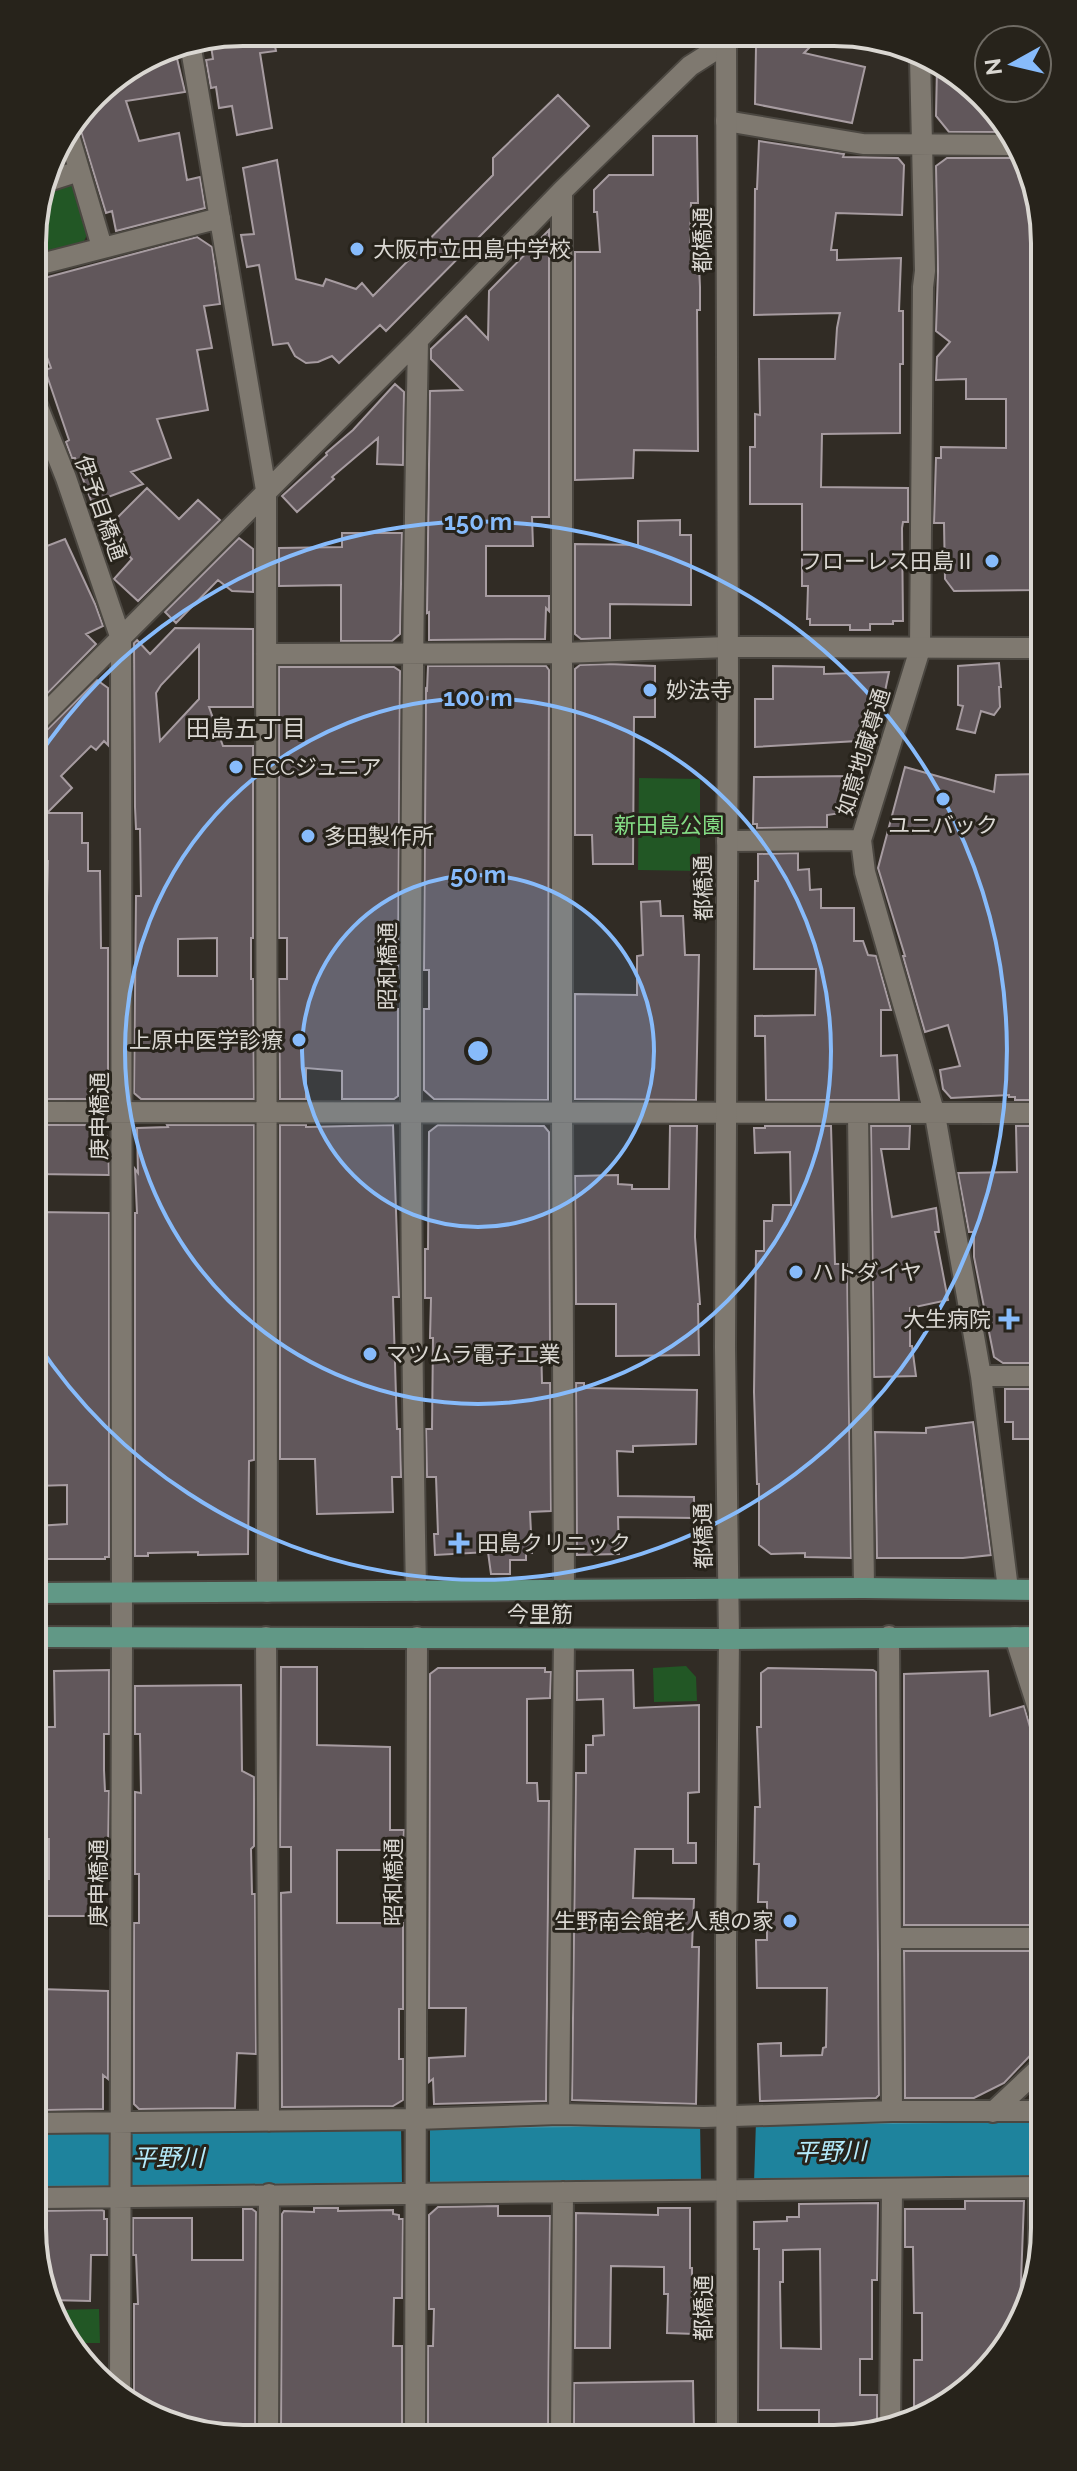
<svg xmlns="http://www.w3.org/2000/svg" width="1077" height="2471" font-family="Raleway,'Noto Sans JP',sans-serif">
  <rect width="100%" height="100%" fill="#312c25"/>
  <path fill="#225725" d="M68 180 75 184 89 231 82 245 33 257 32 229 43 188Z
    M639 778 700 779V871L638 870Z
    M686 1666 696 1677 697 1701 654 1702 653 1668Z
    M99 2309 100 2343H77L56 2310Z"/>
  <path fill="#1e839d" stroke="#569cad" stroke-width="2" d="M1044 2121V2176L39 2187V2132Z"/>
  <path fill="#312c25" d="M700 2121H756L754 2183H701Z
    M401 2126H430V2185H402Z"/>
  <path fill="#61575b" stroke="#a79ca1" stroke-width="2" fill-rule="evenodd" d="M243 32H272L276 51 260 53 272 128 237 135 232 106 219 108 216 87 211 88 206 60 213 59 210 39Z
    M174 46 185 92 126 101 139 141 179 133 187 180 200 177 205 208 116 231 112 211 106 213 80 128 75 122 104 85 163 48Z
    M756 47H810L804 53 865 67 852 123 755 104Z
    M937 67 973 85 1003 132H949L936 116Z
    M558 95 589 126 386 331 380 325 339 363 332 356 318 362 306 363 295 356 288 343 273 345 259 265 247 267 241 235 254 234 243 168 277 160 296 279 323 286 326 279 356 289 362 283 373 296 493 175V158Z
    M653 136H697L698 203H691L690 244H698L700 287V310H697L698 451 634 450 633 478 575 480V252H600L597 212H594V190L609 175H653Z
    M759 141 844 154 843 157 898 158 904 165 902 215 836 213 831 250H837V260L901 258 899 311H903V364H900V433L822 434 821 487 908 488V522H903L902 528 903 621H893V624H870V630H850V625H810V619H807L808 586H802V504H750V447H755V414L760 415 759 359H835L837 328 840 313 754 315 755 189H757Z
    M1018 156 1038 188V249H1034L1035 302H1038L1039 590 954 591 945 579 944 523H934L936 458H941V447L1006 448V399H966V379L936 380 937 357 950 342 936 331 938 271 936 166 947 158H1011Z
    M549 230V517H532L533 546H486V596H549V611L546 608 545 639 429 640V612L427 613 430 391 462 390 431 359V349L466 316 488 339 489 291Z
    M197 237 212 247 220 304 204 306 212 348 197 350 208 410 157 419 171 458 131 472 143 484 92 503 75 458H72L66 442 69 440 45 370 51 368 33 320V281Z
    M395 384 404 392 403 465 377 464 378 438 332 477 334 479 297 512 282 496 327 455 326 453 353 430Z
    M147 488 179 519 198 500 220 520 138 601 114 579 132 559 104 531Z
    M680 520V535H691V605L610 604V638L581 639 575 634V544L638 545V521Z
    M342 533H402L400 634 392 641H341V585L279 586V548L342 547Z
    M239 538 253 549V592L232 591 218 580 176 623 165 612Z
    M65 539 95 604 103 626 86 634 96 644 34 707V551Z
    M175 628 253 629V707H209L223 746H253V938H251V979H253L254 1099H141L134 1093 136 896H141L140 829H136L135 807 134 643 137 640 150 654ZM199 645V699L160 741 156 693 161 685ZM217 938V976H178V939Z
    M999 663 1001 687H999L1000 707 994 715 981 711 975 733 957 729 963 706 958 705V666Z
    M609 664 655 666V717H634L633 864H593L592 835H575V669L580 665Z
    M428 666H546L549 670 548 1100 434 1099 424 1090V1009H429V970H424L426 689 427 690Z
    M773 666 824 667V674L889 672 875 740 755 747V699H773Z
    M279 667H394L400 671 398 969H384V1008L398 1009V1096L394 1099H342V1071L306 1068V1099H280L279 979H287V938H279Z
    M97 680 108 688V745L104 741 96 750 91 746 61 776 72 788 47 813H82V843H88V871H100L101 948H108V1093L97 1099H35V1057H46L47 997H35V897H47L48 861 35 862 34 738 43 734Z
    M905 767 994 792 996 775 1040 774 1041 1100H1015V1097H1009V1095L951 1098 943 1089 940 1070 960 1066 948 1025 925 1032 903 956H905L878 868Z
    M855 776V811L827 815V827L757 828V824H753L754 777Z
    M798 853V870L809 869 810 890 821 889V908H854V941H863L868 955 876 956 891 1010H881V1056L897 1055 899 1100H766L765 1036H755V1016L815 1015 816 969H754L755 881H758V854Z
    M660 901 661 916H683L685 955H699L696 1100 575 1099V994L637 995V956L643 955 641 902Z
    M35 1125H97L108 1138 109 1175 36 1174Z
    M167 1125H254V1460L249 1461 248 1554 198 1555V1552L148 1553V1556H135V1213H137L135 1169 138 1173 137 1128 168 1127Z
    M280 1125H306V1127L393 1125 399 1297H393L397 1429H400L401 1477H392L393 1512 317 1514 315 1459H280Z
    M438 1125 544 1126 549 1132 550 1343H541L542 1383H550L551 1511 530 1512 532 1553H526V1560H510V1574H491L488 1552 435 1555 434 1534H438L436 1477H427L426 1429H432L433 1338H430L431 1298H425V1249H428L429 1132Z
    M670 1126H697L695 1237 700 1304H698L699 1355 616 1356V1304H576L575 1176 618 1175V1184L632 1185V1189H669Z
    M765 1126H831L835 1264H847L851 1558 805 1557V1553L771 1554 759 1545V1484H757L754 1392 756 1251H764V1221H772L773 1205H791L790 1152 755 1153 754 1128H765Z
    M871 1126H910L909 1149H881L892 1217 936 1208 939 1232H935L948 1300 910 1308V1346H912L916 1376 874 1377Z
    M1016 1126H1041L1042 1363H1003L994 1357 974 1257V1232H969L958 1173 1017 1172Z
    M36 1212 109 1213V1557H105V1559H37V1526L67 1524V1485L37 1486Z
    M576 1383H584V1388L697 1390 696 1444 633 1446V1452L617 1451 618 1496 694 1497V1518L618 1517 619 1554 577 1555Z
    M1005 1389H1041L1042 1439H1013V1422H1005Z
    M973 1422 991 1555 963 1558H877L875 1432 926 1433V1428Z
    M281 1667H317V1745L390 1747V1830H404L403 1850H337V1923H403V2009H399V2059H403V2100L393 2106 282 2107 281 1893 291 1892V1847H280Z
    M438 1668H545V1672H551L550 1698 527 1699V1783H537L538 1801H549L546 2101 434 2104 433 2079 429 2082V2058L465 2056 466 2008H429L430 1674Z
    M768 1668 873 1670 876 1672 879 2095 876 2098 760 2101 758 2044 781 2043V2056L822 2055 823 2048 826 2047 827 1988H757L756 1940H767V1902H758L759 1864H754L755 1807H760L757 1727H761V1673Z
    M109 1670V1734H104V1770L105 1791H109L108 1850H96V1888H103L102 1916H38V1879H49V1839H38L37 1727H55L54 1671Z
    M633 1670 634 1708 699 1705V1792L688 1793V1843H696V1863H673V1849H635L633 1898 694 1899 692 1947H699L696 2104 572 2100 576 1773H586V1745H593V1736L604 1735 603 1699 577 1700V1671Z
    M988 1671 990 1716 1024 1706 1043 1773V1917H1039V1925H904V1674Z
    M241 1685 242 1771 254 1777V1846L251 1849 252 1894H255L256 2054 237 2053 235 2108 139 2109 134 2104V1923H139V1874H135V1792L141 1793 140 1734H135V1686Z
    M904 1951H1039V1958H1044V2041L1004 2083 974 2098H905Z
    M38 1989 108 1991V2079L103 2075V2109L47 2110 45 2032H38Z
    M965 2201H1024L1020 2308 1001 2357 951 2404 914 2420V2360H922V2313H914L913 2247H905V2209H965Z
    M878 2203 877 2280H872V2359H860V2395H877V2432H819V2410H758L759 2249H754V2222L787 2221V2217H799V2204ZM820 2249 821 2349 781 2348 780 2282H783V2250Z
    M498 2206V2216H550L548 2433 428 2434V2346H433L434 2309H429V2215L438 2207Z
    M314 2208H338V2211L393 2210V2214L399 2215V2219H403L402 2298H394L393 2346H402V2434L281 2433 282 2214 284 2211 314 2212Z
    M658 2208H690V2268H692V2305H695V2334L667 2333 668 2294H664V2267L611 2266 610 2348H575L576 2213 658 2215Z
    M243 2209H252L256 2212 255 2435H202L134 2401V2304H138L136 2255H133V2218H192V2260H243Z
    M102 2210 104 2211V2219H107V2255H91L90 2301 50 2300 39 2283V2211Z
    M693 2381 694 2429 574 2433V2383Z"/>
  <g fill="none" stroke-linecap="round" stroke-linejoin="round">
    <defs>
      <path id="minor" d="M190 43 266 490 267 1592
        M920 58 925 271 923 287 920 649 861 840 865 872 935 1115 981 1376 1008 1589
        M726 121 863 144 1011 145
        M68 132 102 247
        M45 182 79 171
        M562 191V1112L564 1590
        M33 266 220 218
        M33 395 66 478 121 639 122 1638 120 2394
        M266 654 562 653 728 647
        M34 725 418 340 562 191 690 66 726 43
        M727 841 861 840
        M35 1112 1041 1113
        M858 1114 864 1588
        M981 1376H1042
        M416 1591C408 1174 410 757 418 340
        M889 1636 892 2111
        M266 1637 269 2121
        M1015 1637 1043 1724
        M891 1938H1043
        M993 2112 1044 2064
        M559 2114 564 1638
        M39 2123 416 2119 559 2114 704 2117 892 2111H1044
        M39 2198 1044 2187
        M1039 2256V2187
        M890 2431 892 2189
        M561 2433 563 2192
        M415 2434 417 1637
        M268 2435 269 2194"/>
      <path id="tertiary" d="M726 35 728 678 725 1348 729 1639 726 1942 727 2432
        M728 647 1039 648"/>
      <path id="primary" d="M37 1593 864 1588 1042 1590
        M37 1637 729 1639 1042 1637"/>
    </defs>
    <use href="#minor" stroke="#4b4741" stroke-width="24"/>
    <use href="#tertiary" stroke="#4b4741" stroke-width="24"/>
    <use href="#primary" stroke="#4b4741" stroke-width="24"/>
    <use href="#minor" stroke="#7f7970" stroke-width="20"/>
    <use href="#tertiary" stroke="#7f7970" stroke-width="20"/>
    <use href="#primary" stroke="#619886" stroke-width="20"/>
  </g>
  <circle cx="478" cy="1051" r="176" fill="#87bbfb" fill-opacity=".12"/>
  <g fill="none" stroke="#87bbfb" stroke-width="4">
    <circle cx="478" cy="1051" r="176"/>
    <circle cx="478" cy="1051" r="353"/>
    <path d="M34 763A529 529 0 1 1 37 1343"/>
  </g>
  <g fill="#87bbfb" stroke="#27231b" stroke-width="3">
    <circle cx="357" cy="249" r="8"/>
    <circle cx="992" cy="561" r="8"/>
    <circle cx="650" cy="690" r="8"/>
    <circle cx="236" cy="767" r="8"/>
    <circle cx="943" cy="799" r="8"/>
    <circle cx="308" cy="836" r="8"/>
    <circle cx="299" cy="1040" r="8"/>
    <circle cx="796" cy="1272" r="8"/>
    <path d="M1005 1307h8v8h8v8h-8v8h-8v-8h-8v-8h8z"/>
    <circle cx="370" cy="1354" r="8"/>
    <path d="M455 1531h8v8h8v8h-8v8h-8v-8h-8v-8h8z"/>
    <circle cx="790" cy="1921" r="8"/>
  </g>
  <g text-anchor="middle" stroke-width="6" stroke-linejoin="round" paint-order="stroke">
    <g font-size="22" fill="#dad7d2" stroke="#27231b">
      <text transform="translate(702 240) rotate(-90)" y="8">都橋通</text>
      <text transform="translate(101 508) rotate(70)" y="8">伊予目橋通</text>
      <text transform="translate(863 752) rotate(-73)" y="8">如意地蔵尊通</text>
      <text transform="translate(703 888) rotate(-91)" y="8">都橋通</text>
      <text transform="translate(387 966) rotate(-90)" y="8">昭和橋通</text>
      <text transform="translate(99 1116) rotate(-90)" y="8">庚申橋通</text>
      <text transform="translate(703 1536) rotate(-91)" y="8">都橋通</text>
      <text x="540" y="1622">今里筋</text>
      <text transform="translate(393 1882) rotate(-90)" y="8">昭和橋通</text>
      <text transform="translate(98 1883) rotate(-90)" y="8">庚申橋通</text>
      <text transform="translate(703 2308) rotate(-90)" y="8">都橋通</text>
    </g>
    <g font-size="22" fill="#dad7d2" stroke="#27231b" text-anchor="start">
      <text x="373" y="257">大阪市立田島中学校</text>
      <text x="976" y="569" text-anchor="end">フローレス田島Ⅱ</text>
      <text x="666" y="698">妙法寺</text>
      <text x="252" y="775">ECCジュニア</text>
      <text x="943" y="833" text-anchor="middle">ユニバック</text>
      <text x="324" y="844">多田製作所</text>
      <text x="283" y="1048" text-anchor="end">上原中医学診療</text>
      <text x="812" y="1280">ハトダイヤ</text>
      <text x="991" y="1327" text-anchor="end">大生病院</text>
      <text x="386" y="1362">マツムラ電子工業</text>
      <text x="477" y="1551">田島クリニック</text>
      <text x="774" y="1929" text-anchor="end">生野南会館老人憩の家</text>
    </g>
    <g font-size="22" fill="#84dd85" stroke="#27231b">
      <text x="669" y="833">新田島公園</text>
    </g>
    <g font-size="24" fill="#dad7d2" stroke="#27231b">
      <text x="246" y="737">田島五丁目</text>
    </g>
    <g font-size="24" font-style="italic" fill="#b5ebfc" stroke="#27231b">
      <text transform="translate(830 2152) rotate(-1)" y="8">平野川</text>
      <text x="168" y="2166">平野川</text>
    </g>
  </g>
  <path d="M0 0H1077V2471H0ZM243 46H834A197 197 0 0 1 1031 243V2228A197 197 0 0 1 834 2425H243A197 197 0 0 1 46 2228V243A197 197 0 0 1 243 46Z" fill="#27231b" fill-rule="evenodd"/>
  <path fill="none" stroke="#dad7d2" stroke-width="4" d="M243 46H834A197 197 0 0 1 1031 243V2228A197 197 0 0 1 834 2425H243A197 197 0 0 1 46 2228V243A197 197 0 0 1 243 46Z"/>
  <circle cx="478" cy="1051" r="12" fill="#87bbfb" stroke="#27231b" stroke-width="4"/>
  <g font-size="24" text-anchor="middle" font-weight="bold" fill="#87bbfb" stroke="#27231b" stroke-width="6" stroke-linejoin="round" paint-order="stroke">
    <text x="478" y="530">150 m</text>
    <text x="478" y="706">100 m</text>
    <text x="478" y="883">50 m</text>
  </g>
  <g transform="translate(1013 64) rotate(262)"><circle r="38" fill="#27231b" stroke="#6f6b64" stroke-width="2"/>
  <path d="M0-6L14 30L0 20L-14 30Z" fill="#87bbfb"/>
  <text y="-12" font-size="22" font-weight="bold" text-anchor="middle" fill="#dad7d2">N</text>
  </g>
</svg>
